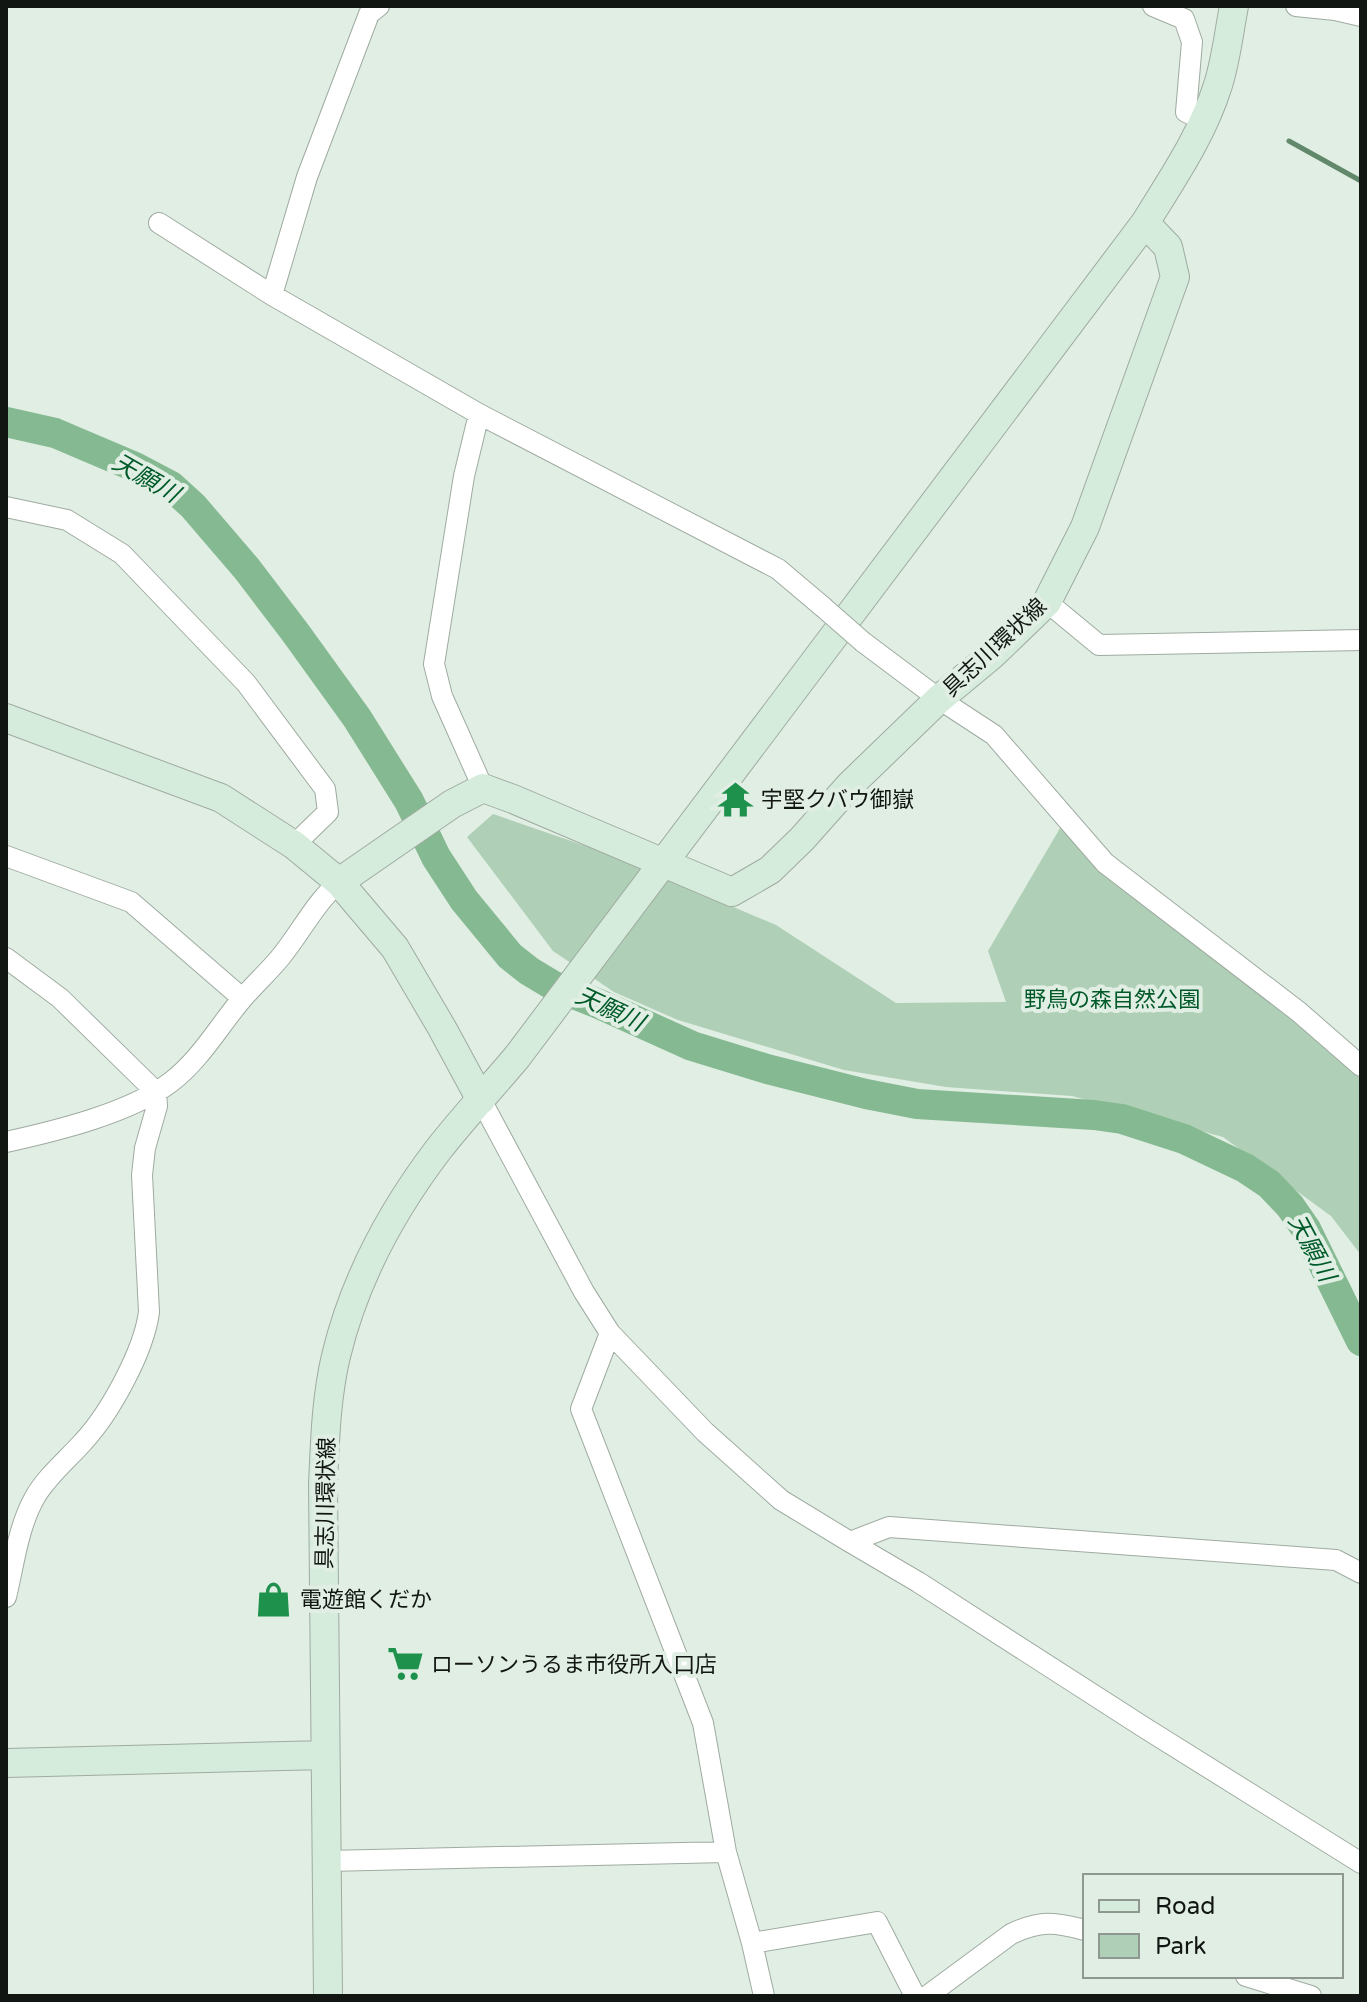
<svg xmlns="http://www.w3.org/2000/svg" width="1367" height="2002" font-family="'Varela Round','Noto Sans JP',sans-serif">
  <rect width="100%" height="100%" fill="#e1eee3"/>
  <path fill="#afcfb6" d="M493 814 609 854 776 925 896 1003 1006 1002 988 951 1066 818 1361 1066V1255L1331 1216 1223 1137 1072 1096 946 1087 844 1070 678 1020 614 992 553 951 467 837Z"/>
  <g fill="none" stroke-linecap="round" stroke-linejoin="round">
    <path stroke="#62886b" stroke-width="5" d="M1289 141 1361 181"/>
    <path stroke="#85b991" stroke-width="30" d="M6 422 55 433 135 467 171 486 193 506 247 569 295 632 357 718 409 801 436 857 464 900 510 956 529 971 554 986 599 1004 692 1046 767 1069 866 1094 917 1104 1094 1115 1122 1119 1184 1139 1245 1168 1269 1184 1290 1206 1306 1229 1361 1341"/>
    <defs>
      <path id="street" d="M1153 6 1184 19 1192 42 1186 112 1204 120
        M1296 6 1335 10 1361 16
        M159 223 272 295 479 414 778 569 823 607
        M272 295 307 177 369 14 379 6
        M479 414 464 476 434 664 442 696 483 788
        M6 507 67 520 122 554 246 683 325 789 328 812 294 845
        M1047 602 1099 645 1361 640
        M863 642 939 699 994 735 1105 863 1299 1012 1361 1066
        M6 856 131 902 242 998
        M6 958 60 998 156 1092 157 1106 145 1148 142 1175 149 1312C144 1351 110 1413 83 1442 67 1460 47 1476 35 1497 18 1527 14 1564 6 1597
        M481 1100 584 1292 610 1333 705 1432 781 1500 850 1542 889 1527 1336 1560 1361 1573
        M6 1142C56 1131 130 1113 171 1082 200 1060 219 1026 242 999 254 985 268 972 279 959 300 934 314 904 339 882
        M610 1333 581 1409 703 1723 726 1852 752 1943 764 1996
        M850 1542 918 1582 1145 1728 1361 1863
        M327 1861 726 1852
        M752 1943 877 1922 915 1996
        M1246 1976 1311 1996
        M927 1996 1011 1934C1040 1920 1055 1922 1085 1930"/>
      <path id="secondary" d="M6 718 221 798 294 845 339 882
        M481 1100 442 1028 395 948 339 882 452 804 483 788 513 799 732 892 770 870 802 839 850 785 939 699 992 655 1047 602 1085 527 1175 277 1168 247 1145 223
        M6 1763 325 1755
        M328 1996 323 1484C325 1441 326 1398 336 1356 354 1281 391 1212 438 1150 463 1118 491 1088 517 1057L1145 223C1172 179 1202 136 1218 85 1226 60 1229 32 1234 6"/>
    </defs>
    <use href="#street" stroke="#9faba1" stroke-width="22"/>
    <use href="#secondary" stroke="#9faba1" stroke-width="30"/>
    <use href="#street" stroke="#fff" stroke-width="20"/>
    <use href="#secondary" stroke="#d5ebdb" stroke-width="28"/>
    <defs>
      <path id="street-bridge" d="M823 607 863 642"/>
    </defs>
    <use href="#street-bridge" stroke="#9faba1" stroke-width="22" stroke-linecap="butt"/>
    <use href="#street-bridge" stroke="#fff" stroke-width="20"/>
  </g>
  <defs>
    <symbol id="temple-bare" viewBox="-9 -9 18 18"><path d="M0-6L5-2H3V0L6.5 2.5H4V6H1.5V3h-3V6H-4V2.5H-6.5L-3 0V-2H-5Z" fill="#1e924d" stroke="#e1eee3" stroke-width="2.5" paint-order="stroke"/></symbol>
    <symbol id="shop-bare" viewBox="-9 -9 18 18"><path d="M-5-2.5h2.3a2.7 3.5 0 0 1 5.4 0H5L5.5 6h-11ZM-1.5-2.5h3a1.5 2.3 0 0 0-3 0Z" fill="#1e924d" stroke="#e1eee3" stroke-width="2.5" paint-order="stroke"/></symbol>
    <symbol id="supermarket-bare" viewBox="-9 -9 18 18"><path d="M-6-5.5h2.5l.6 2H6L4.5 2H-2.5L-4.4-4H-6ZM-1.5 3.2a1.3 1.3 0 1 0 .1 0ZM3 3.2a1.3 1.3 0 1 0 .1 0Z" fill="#1e924d" stroke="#e1eee3" stroke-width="2.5" paint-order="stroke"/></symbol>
  </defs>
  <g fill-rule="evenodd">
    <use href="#temple-bare" x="710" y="774" width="51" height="51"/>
    <use href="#shop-bare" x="248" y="1574" width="51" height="51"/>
    <use href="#supermarket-bare" x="380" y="1638" width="51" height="51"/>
  </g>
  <g text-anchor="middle" stroke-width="8" stroke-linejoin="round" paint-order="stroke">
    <g font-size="22" fill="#121613" stroke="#e1eee3">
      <text transform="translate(994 647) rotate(-43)" y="8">具志川環状線</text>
      <text transform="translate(325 1503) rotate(-89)" y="8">具志川環状線</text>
    </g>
    <g font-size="22" fill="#121613" stroke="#e1eee3" text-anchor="start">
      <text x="761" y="807">宇堅クバウ御嶽</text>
      <text x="300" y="1607">電遊館くだか</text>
      <text x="431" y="1672">ローソンうるま市役所入口店</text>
    </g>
    <g font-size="22" fill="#005929" stroke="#e1eee3">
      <text x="1112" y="1007">野鳥の森自然公園</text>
    </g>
    <g font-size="24" font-style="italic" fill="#005b2b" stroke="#e1eee3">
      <text transform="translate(146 478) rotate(30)" y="8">天願川</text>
      <text transform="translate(610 1009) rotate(25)" y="8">天願川</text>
      <text transform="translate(1312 1248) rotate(62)" y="8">天願川</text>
    </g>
  </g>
  <rect width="1367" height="2002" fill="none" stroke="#121613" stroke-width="16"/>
  <rect x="1083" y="1874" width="260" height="104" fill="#e1eee3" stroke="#8e9890" stroke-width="2"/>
  <rect x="1099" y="1900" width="40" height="12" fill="#d5ebdb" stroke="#8e9890" stroke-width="2"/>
  <text x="1155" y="1914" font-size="24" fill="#121613">Road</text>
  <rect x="1099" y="1934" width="40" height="24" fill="#afcfb6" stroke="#8e9890" stroke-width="2"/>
  <text x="1155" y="1954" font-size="24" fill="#121613">Park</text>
</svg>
